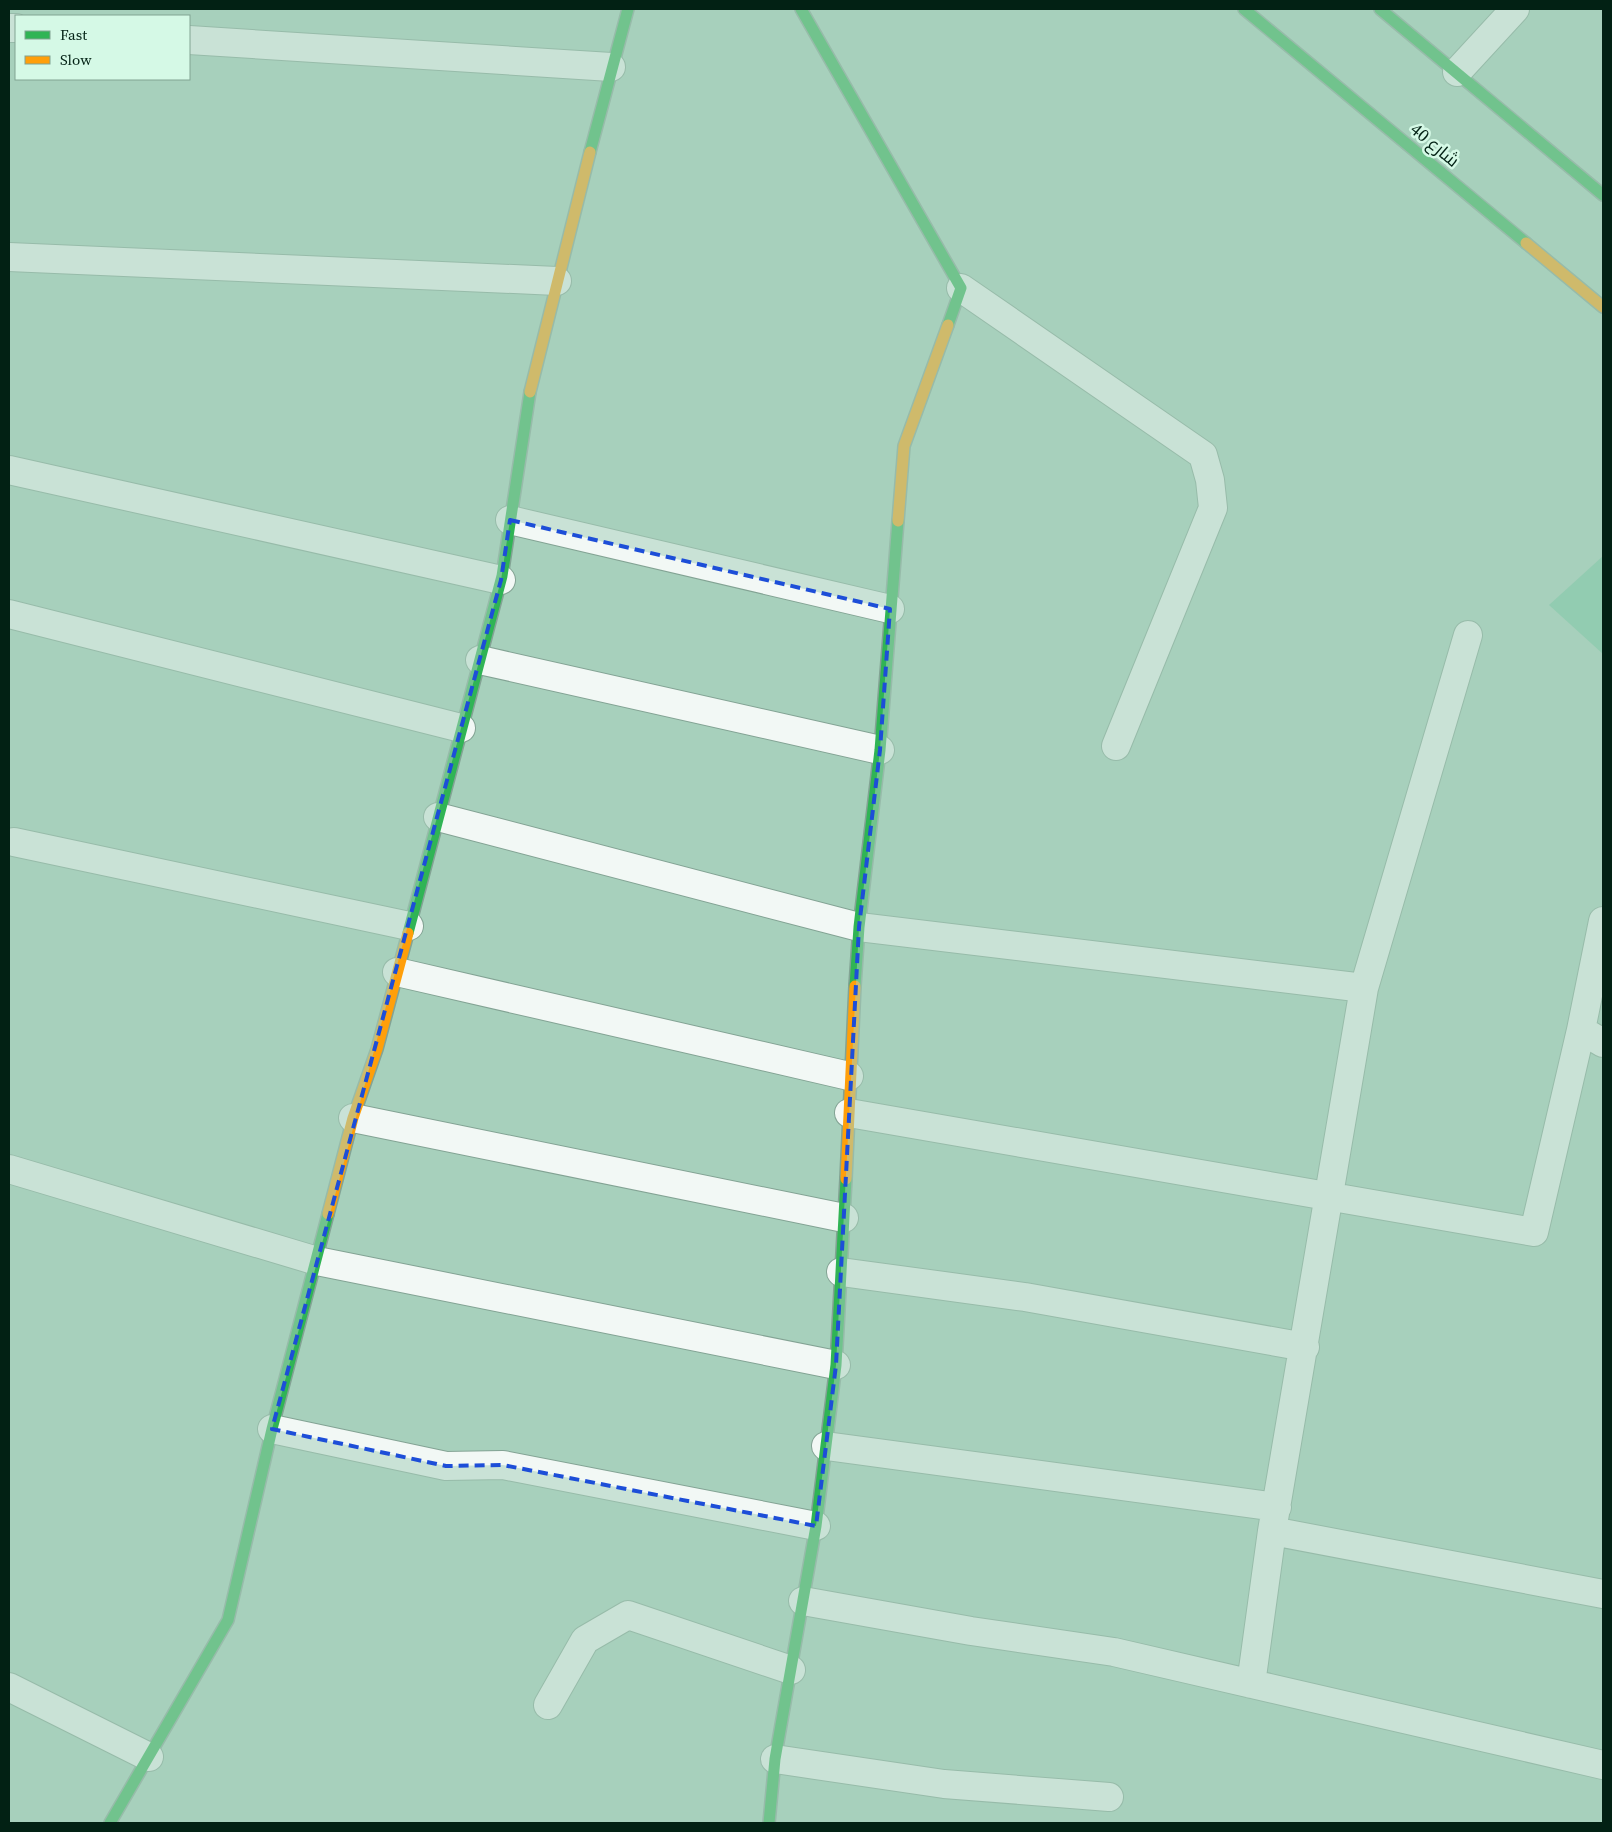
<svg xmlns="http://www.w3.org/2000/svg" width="1612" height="1832" font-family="'Source Serif 4',Cairo,serif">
  <rect width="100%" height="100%" fill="#a7d0bc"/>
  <path fill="#78c7a4" d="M1603 556V654L1549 605Z"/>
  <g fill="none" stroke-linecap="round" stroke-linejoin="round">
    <defs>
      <path id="street" d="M9 28H16
        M189 40 611 67
        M1457 72 1515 9
        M9 257 557 281
        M961 288 1203 455 1210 480 1213 508 1116 746
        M9 470 501 580
        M510 520 890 609
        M9 614 461 728
        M480 660 880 750
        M438 817 859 927 1364 988 1468 635
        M14 842 409 926
        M397 972 849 1076
        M1581 1030 1603 1043
        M849 1113 1534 1232 1581 1030 1603 921
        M353 1118 844 1218
        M9 1169 317 1261 836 1365
        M841 1272 1025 1297 1305 1347
        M272 1429 446 1466 503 1465 816 1526
        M826 1446 1277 1507
        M1272 1531 1603 1594
        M803 1601 971 1631 1114 1652 1603 1765
        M1251 1684 1272 1531 1364 988
        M9 1687 149 1757
        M548 1705 585 1640 628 1615 791 1670
        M775 1759 944 1784 1109 1797"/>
      <path id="fast" d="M801 9 961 288 948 325
        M1244 9 1526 243
        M1380 9 1603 195
        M590 152 628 9
        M408 933 502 576 530 392
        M855 986 859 927 880 750 898 521
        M110 1823 228 1620 272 1429 328 1214
        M769 1823 775 1759 816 1526 836 1365 846 1179"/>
      <path id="slow" d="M1526 243 1603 307
        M530 392 590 152
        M898 521 904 446 948 325
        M846 1179 855 986
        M328 1214 353 1118 377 1049 408 933"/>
    </defs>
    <use href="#street" stroke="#83a394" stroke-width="30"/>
    <use href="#fast" stroke="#83a394" stroke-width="14"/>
    <use href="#slow" stroke="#83a394" stroke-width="14"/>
    <use href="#street" stroke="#f2f8f5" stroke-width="28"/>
    <use href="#fast" stroke="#30b455" stroke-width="11"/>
    <use href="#slow" stroke="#ff9f0a" stroke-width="11"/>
  </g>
  <path d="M0 0H1612V1832H0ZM510 520 890 609 880 750 859 927 836 1365 816 1526 503 1465 446 1466 272 1429 501 580Z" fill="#a7d0bc" fill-opacity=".55" fill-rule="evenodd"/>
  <path fill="none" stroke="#1d4ed8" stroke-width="4" stroke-dasharray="10 6" stroke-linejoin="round" d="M510 520 890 609 880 750 859 927 836 1365 816 1526 503 1465 446 1466 272 1429 501 580Z"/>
  <g text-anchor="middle" stroke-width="5" stroke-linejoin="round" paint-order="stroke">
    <g font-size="18" fill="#022114" stroke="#d5f9e6">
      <text transform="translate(1435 145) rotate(40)" y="6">شارع 40</text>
    </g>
  </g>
  <rect width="1612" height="1832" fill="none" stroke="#022114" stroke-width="20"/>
  <rect x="15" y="15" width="175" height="65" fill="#d5f9e6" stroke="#81a392"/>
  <rect x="25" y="31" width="25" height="8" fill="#30b455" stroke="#81a392"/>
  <text x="60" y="40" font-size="15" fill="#022114">Fast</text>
  <rect x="25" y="56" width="25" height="8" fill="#ff9f0a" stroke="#81a392"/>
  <text x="60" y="65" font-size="15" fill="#022114">Slow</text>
</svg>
